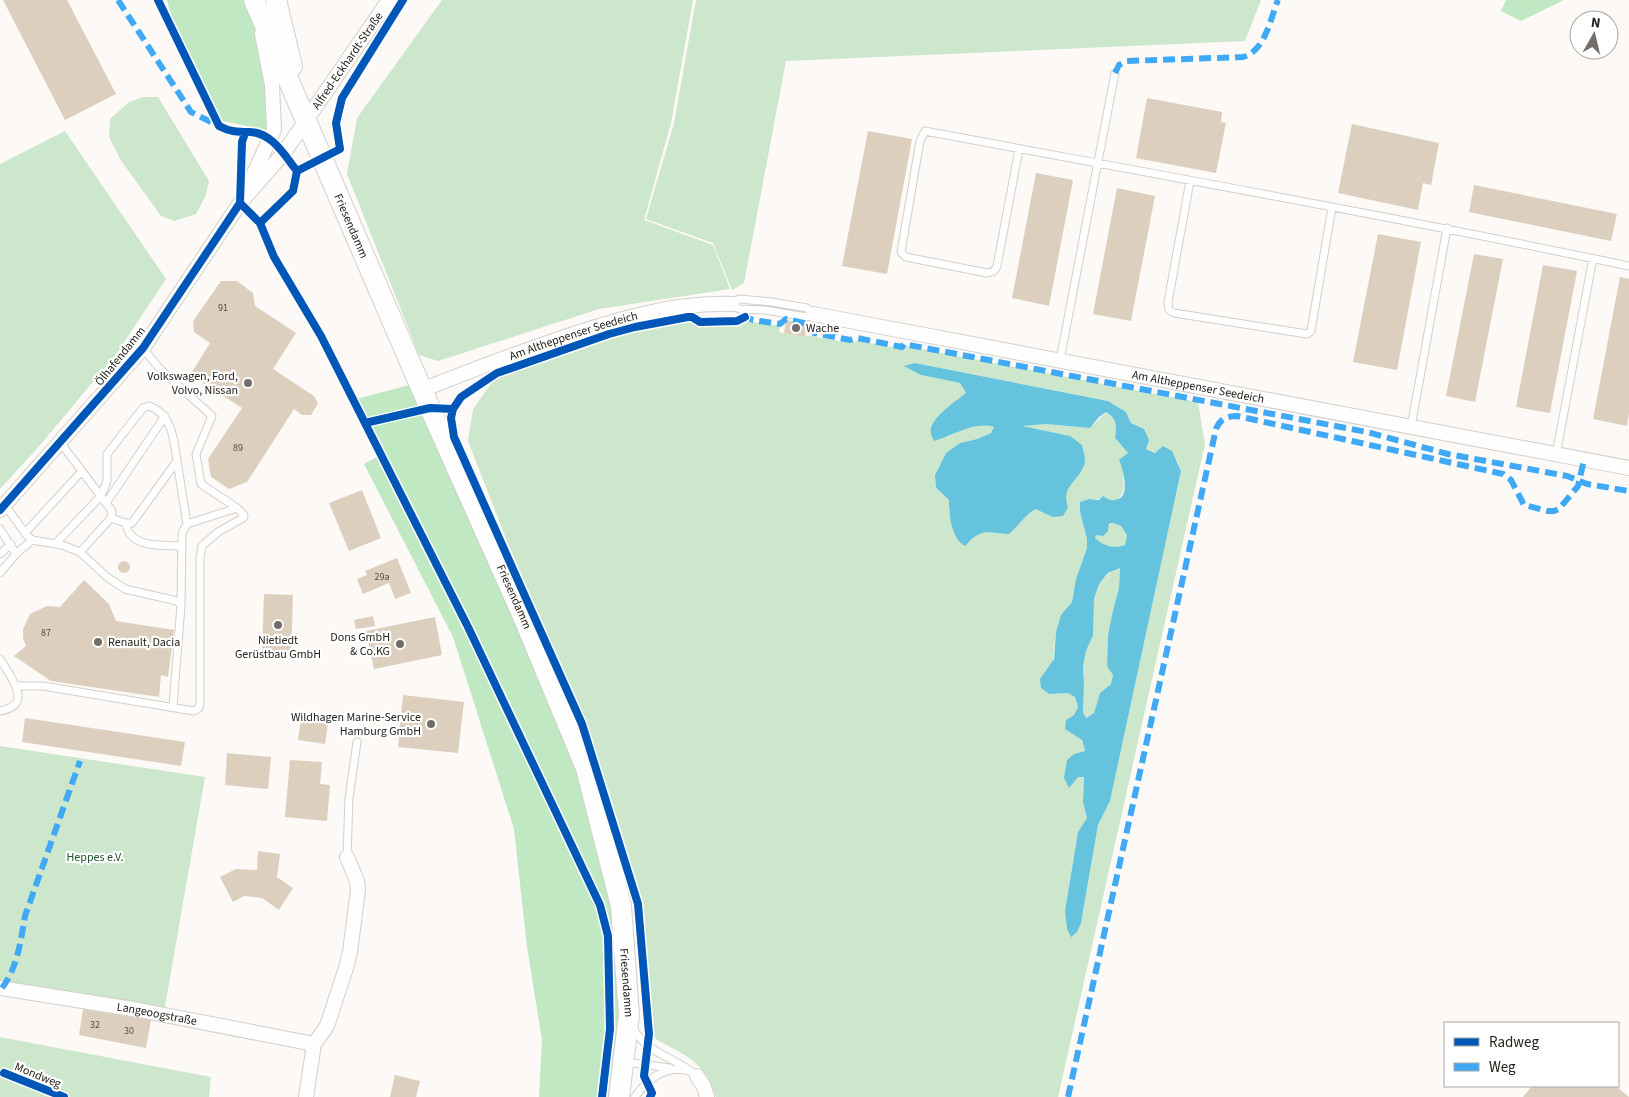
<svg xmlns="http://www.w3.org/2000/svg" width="1629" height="1097" font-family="'Source Sans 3',sans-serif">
  <rect width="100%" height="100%" fill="#fcf9f6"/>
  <path fill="#cce7cc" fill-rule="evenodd" d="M442 0H693L671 123 644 220 713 245 730 289 599 309 438 361 419 355 347 174 357 118Z
    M696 0H1261L1245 41 786 61 744 283 732 290 713 243 646 219 674 123Z
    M143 97H158L209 181 206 195 196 214 174 221 161 216 120 159 109 137 110 119 129 102Z
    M65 131 166 279 117 353 41 444 0 489V164Z
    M690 320 697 325 739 323 746 320 752 322 780 326 779 332 804 337 805 335 851 343 858 341 903 349 905 346 1198 402 1205 444 1058 1097H716C705 1062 687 1056 657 1040L653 1035 650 1020 641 901 584 722 507 541 468 441 473 409 495 378 610 337 636 330ZM915 363 1108 401 1126 412 1131 423 1144 429 1146 449 1177 460 1181 471 1110 801 1098 825 1083 912 1067 929 1065 911 1078 832 1087 818 1083 802 1084 777H1078L1074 754 1085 751 1074 715 1078 707 1075 697 1068 693 1049 694 1056 632 1061 615 1072 602 1076 579 1087 548V539L1080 512V502L1089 499 1118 500C1128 487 1122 483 1123 469 1123 464 1126 458 1128 453L1115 438C1117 427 1117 418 1106 412L1090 428 1046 424 1019 426 1070 436 1085 459 1082 471 1067 489 1064 498 1043 513 1035 509C1025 516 1018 526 1009 533L983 532 974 536 949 514V500L936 489 935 475 946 453 960 443 977 439 991 433 994 426C977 422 961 431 946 438L942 412 966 393 960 383 921 375Z
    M1113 523 1121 526 1127 535 1125 545C1114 549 1104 546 1095 538L1096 535Z
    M1120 568 1119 588 1113 610 1108 635 1107 665 1113 675 1111 684 1100 693 1094 713 1086 718 1083 712 1084 683 1083 667 1086 651 1093 634 1094 599 1099 584 1109 573Z
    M0 746 205 777 164 1012 0 986Z
    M0 1037 211 1077 209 1097H0Z"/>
  <path fill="#c0e8c2" d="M167 0H259L270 131 218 120 171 16Z
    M1506 0H1564L1521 21 1501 11Z
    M413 384 581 769 616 906 623 1015 615 1097H539L542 1040 527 947 514 829 453 637 364 464 377 457 349 401Z"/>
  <path fill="#66c3de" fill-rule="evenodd" d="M915 363 1108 401 1126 412 1131 423 1144 429 1149 440 1146 449 1155 453 1163 446 1172 451 1181 471 1110 801 1098 825 1081 923 1077 932 1071 937 1067 929 1065 911 1078 832 1087 818 1083 802 1084 777H1078L1069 788 1064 778 1067 760 1074 754 1085 751 1082 740 1065 729 1066 720 1074 715 1078 707 1075 697 1068 693 1049 694 1041 688 1040 679 1054 659 1056 632 1061 615 1072 602 1076 579 1087 548V539L1080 512V502L1089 499 1099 500 1103 496C1106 498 1111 501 1114 500 1132 500 1123 469 1119 460L1128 453 1115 438C1117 427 1117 418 1106 412L1099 417 1090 428 1046 424 1022 426 1070 436 1082 445C1083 450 1085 455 1085 461 1082 481 1060 484 1068 507L1063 516 1053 517 1035 509C1025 516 1018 526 1009 534 986 533 982 527 965 546 951 538 949 515 949 500L936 488 935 475 946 453 960 443 977 439 991 433 994 427C974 421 953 436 934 441 933 438 931 436 931 433 928 419 956 401 966 393L960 383 921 375 904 366ZM1113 523 1121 526 1127 535 1125 545C1114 549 1104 546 1095 538L1096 535 1103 536 1108 531 1109 524ZM1120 568 1119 588 1113 610 1108 635 1107 666 1113 675 1111 684 1100 693 1094 713 1086 718 1083 712 1084 683 1083 667 1086 651 1093 635 1094 599 1099 584 1108 573Z"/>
  <path fill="#ddcfbe" d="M3 0H67L116 94 65 120Z
    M1147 98 1222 112 1221 122 1226 123 1216 173 1136 158Z
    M1352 124 1439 143 1431 185 1423 183 1418 210 1338 193Z
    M868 131 912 139 887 274 842 266Z
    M1036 173 1073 180 1049 306 1012 298Z
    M1474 185 1617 214 1611 241 1469 212Z
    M1117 188 1155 196 1131 321 1093 314Z
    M1378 234 1421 242 1397 370 1353 362Z
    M1474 254 1503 259 1475 402 1446 396Z
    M1543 265 1577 271 1550 413 1516 407Z
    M1620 277 1629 279V413L1627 426 1593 419Z
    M221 281H237L253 293 255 306 296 333 273 369 314 396 318 403 311 415H302L294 409 247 482 229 489 211 477 208 459 242 408 190 375 210 343 194 332 193 321Z
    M786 320 807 324 805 337 784 333Z
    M362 490 381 538 349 551 329 503Z
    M397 558 411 593 395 599 389 583 363 594 357 579 367 575 365 571Z
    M118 567a6 6 0 1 1 12 0a6 6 0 1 1-12 0Z
    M84 580 109 604 116 621 174 630 168 677 161 675 159 697 51 681 14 656 26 646 23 638V629L30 614 47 606 60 607Z
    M264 594 293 595 291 656 262 655Z
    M373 616 375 626 356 629 354 620Z
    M435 617 442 655 374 669 366 631Z
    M403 695 464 702 458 753 398 747Z
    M25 718 185 742 181 766 22 742Z
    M301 719 328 723 325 744 298 740Z
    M227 753 271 757 268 789 225 785Z
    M290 760 322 762 320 784 330 785 327 821 285 817Z
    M258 851 280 854 277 877 293 888 279 910 262 898 244 896 233 902 220 877 236 869 257 870Z
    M83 1009 151 1020 146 1048 79 1035Z
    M395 1075 420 1081 416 1097H390Z
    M1532 1086H1616L1629 1097H1523Z"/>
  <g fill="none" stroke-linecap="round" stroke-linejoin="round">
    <defs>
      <path id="lane" d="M1019 149 997 266 994 271 987 273 906 257 901 252 920 141 925 131C1160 175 1395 217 1629 266
        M1190 181 1168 302 1169 310 1174 313 1307 334 1311 331 1332 207
        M739 299 772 302 807 308 813 314 806 317 765 310 739 309 732 304Z
        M143 348 158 367 212 416 196 454 201 484 237 508
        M1060 360 1115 73
        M1411 427 1447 228
        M60 442 112 511 111 518 80 552
        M1556 455 1593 258
        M177 461 187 524 182 533 181 605
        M106 503 165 416
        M5 505 25 533 32 540 62 545 80 552 107 577 125 589 177 601 181 605 173 707
        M125 523C127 526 128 532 130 534 141 548 166 545 182 546
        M0 529 16 554
        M25 533 82 471
        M55 544 101 496 107 481V454L143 408 149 406C172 414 174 440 177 461L132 523H125L111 518
        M0 554 11 544
        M0 573 16 554 32 540
        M0 659C10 676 35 705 0 711
        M17 686H43L194 711 199 708 200 703V558L202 546 218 532 243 518 244 515 237 508 187 524
        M347 857 349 798 357 742
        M633 1028C648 1055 674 1056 697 1076
        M626 1062 670 1068
        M635 1097C648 1078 665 1065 689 1071"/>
      <g id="street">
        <path d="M248 186 274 130 272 85 262 34"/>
        <path id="s1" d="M813 314 1629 468"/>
        <path id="s2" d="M422 390C464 373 507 357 550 342 608 322 670 302 732 304"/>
        <path id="s3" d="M0 510 143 348 240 203 283 154 389 0"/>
        <path id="s4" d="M0 988 139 1010 314 1044 306 1097"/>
        <path d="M314 1044 327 1026 346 968 350 952 358 890 357 881 347 857"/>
        <path d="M697 1076 704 1087 707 1097"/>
      </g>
      <g id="secondary">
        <path id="s5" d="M254 0 422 390 522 614 586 768 621 906 629 1015 619 1097"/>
        <path d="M276 0 292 66"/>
      </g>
    </defs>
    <use href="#lane" stroke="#d3cfca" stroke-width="9"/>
    <use href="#street" stroke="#d3cfca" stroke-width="16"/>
    <use href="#secondary" stroke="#d3cfca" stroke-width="22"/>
    <use href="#lane" stroke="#fffefe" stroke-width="7"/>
    <use href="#street" stroke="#fffefe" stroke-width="14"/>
    <use href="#secondary" stroke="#fffefe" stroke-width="20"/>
    <path stroke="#3fa9f5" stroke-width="6" stroke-dasharray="12 6" stroke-linecap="butt" d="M118 0 191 112 217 125
      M1115 73 1119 65 1127 61 1243 57C1265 51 1270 20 1278 0
      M742 318 746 317 753 320 780 324 786 319 809 324 814 333 850 340 857 338 902 347 904 344 1367 432 1448 454 1567 476 1587 484 1629 491
      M2 988C17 969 21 940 25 916L80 761
      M1068 1097 1216 429C1220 419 1227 416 1237 416L1503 474 1511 480 1524 505 1548 511H1554L1559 509 1578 486 1584 460"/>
    <defs>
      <path id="cycleway" d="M158 0 219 126C230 132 238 132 249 132 272 132 285 156 297 171
        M245 133 242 142 240 203 260 223 274 257 321 336 468 627 600 905 608 936 610 1029 602 1097
        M260 223 293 191 297 171 340 149 336 123 342 98 403 0
        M453 409 451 418 454 437 582 724 638 904 649 1034 644 1076 652 1093 650 1097
        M365 423 430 408 453 409 461 397 497 373 609 334 635 327 688 317H692L700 322 737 321 745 317
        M0 510 143 348 240 203
        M4 1073 64 1097"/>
    </defs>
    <use href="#cycleway" stroke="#fff" stroke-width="11"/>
    <use href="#cycleway" stroke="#0057b8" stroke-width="8"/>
  </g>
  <g fill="#726d68" stroke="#fff" stroke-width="2">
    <circle cx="796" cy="328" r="5"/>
    <circle cx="248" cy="383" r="5"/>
    <circle cx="278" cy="625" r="5"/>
    <circle cx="98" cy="642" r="5"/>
    <circle cx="400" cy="644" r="5"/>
    <circle cx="431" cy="724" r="5"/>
  </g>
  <g text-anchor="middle" stroke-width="4.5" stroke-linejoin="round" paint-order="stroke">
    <g font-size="10" fill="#544d44">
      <text x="223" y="311">91</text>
      <text x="238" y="451">89</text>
      <text x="382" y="580">29a</text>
      <text x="46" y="636">87</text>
      <text x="95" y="1028">32</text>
      <text x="129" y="1034">30</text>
    </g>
    <g font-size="12" fill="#27221c" stroke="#fff">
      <text dy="4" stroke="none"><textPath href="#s3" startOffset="569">Alfred-Eckhardt-Straße</textPath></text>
      <text dy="4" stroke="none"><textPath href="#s5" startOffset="246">Friesendamm</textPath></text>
      <text dy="4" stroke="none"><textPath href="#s2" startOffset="161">Am Altheppenser Seedeich</textPath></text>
      <text transform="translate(120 356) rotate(-51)" y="4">Ölhafendamm</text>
      <text dy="4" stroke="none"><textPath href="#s1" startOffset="392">Am Altheppenser Seedeich</textPath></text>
      <text dy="4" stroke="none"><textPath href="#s5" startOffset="651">Friesendamm</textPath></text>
      <text dy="4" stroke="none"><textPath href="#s5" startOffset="1056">Friesendamm</textPath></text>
      <text dy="4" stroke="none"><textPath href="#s4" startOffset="159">Langeoogstraße</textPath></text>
      <text transform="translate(38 1075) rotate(22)" y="4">Mondweg</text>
    </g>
    <g font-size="12" fill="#27221c" stroke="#fff" text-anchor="end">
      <text x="806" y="332" text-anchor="start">Wache</text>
      <text x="238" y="380">Volkswagen, Ford,<tspan x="238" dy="14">Volvo, Nissan</tspan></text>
      <text x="390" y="641">Dons GmbH<tspan x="390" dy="14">&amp; Co.KG</tspan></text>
      <text x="278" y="644" text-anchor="middle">Nietiedt<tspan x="278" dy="14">Gerüstbau GmbH</tspan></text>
      <text x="108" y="646" text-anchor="start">Renault, Dacia</text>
      <text x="421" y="721">Wildhagen Marine-Service<tspan x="421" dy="14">Hamburg GmbH</tspan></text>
    </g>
    <g font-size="12" fill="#1e5328" stroke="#fff">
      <text x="95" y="861">Heppes e.V.</text>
    </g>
  </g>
  <rect x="1444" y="1022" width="175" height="65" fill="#ffffff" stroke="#a9a7a4"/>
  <rect x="1454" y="1038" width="25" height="8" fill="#0057b8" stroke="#a9a7a4"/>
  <text x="1489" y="1047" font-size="15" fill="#27221c">Radweg</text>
  <rect x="1454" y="1063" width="25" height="8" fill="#3fa9f5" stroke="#a9a7a4"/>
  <text x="1489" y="1072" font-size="15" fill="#27221c">Weg</text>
  <g transform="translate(1594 35) rotate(8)"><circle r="24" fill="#ffffff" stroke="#a9a7a4"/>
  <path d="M0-4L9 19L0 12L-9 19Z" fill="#726d68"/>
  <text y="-8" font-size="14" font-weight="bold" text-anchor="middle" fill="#27221c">N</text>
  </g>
</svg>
